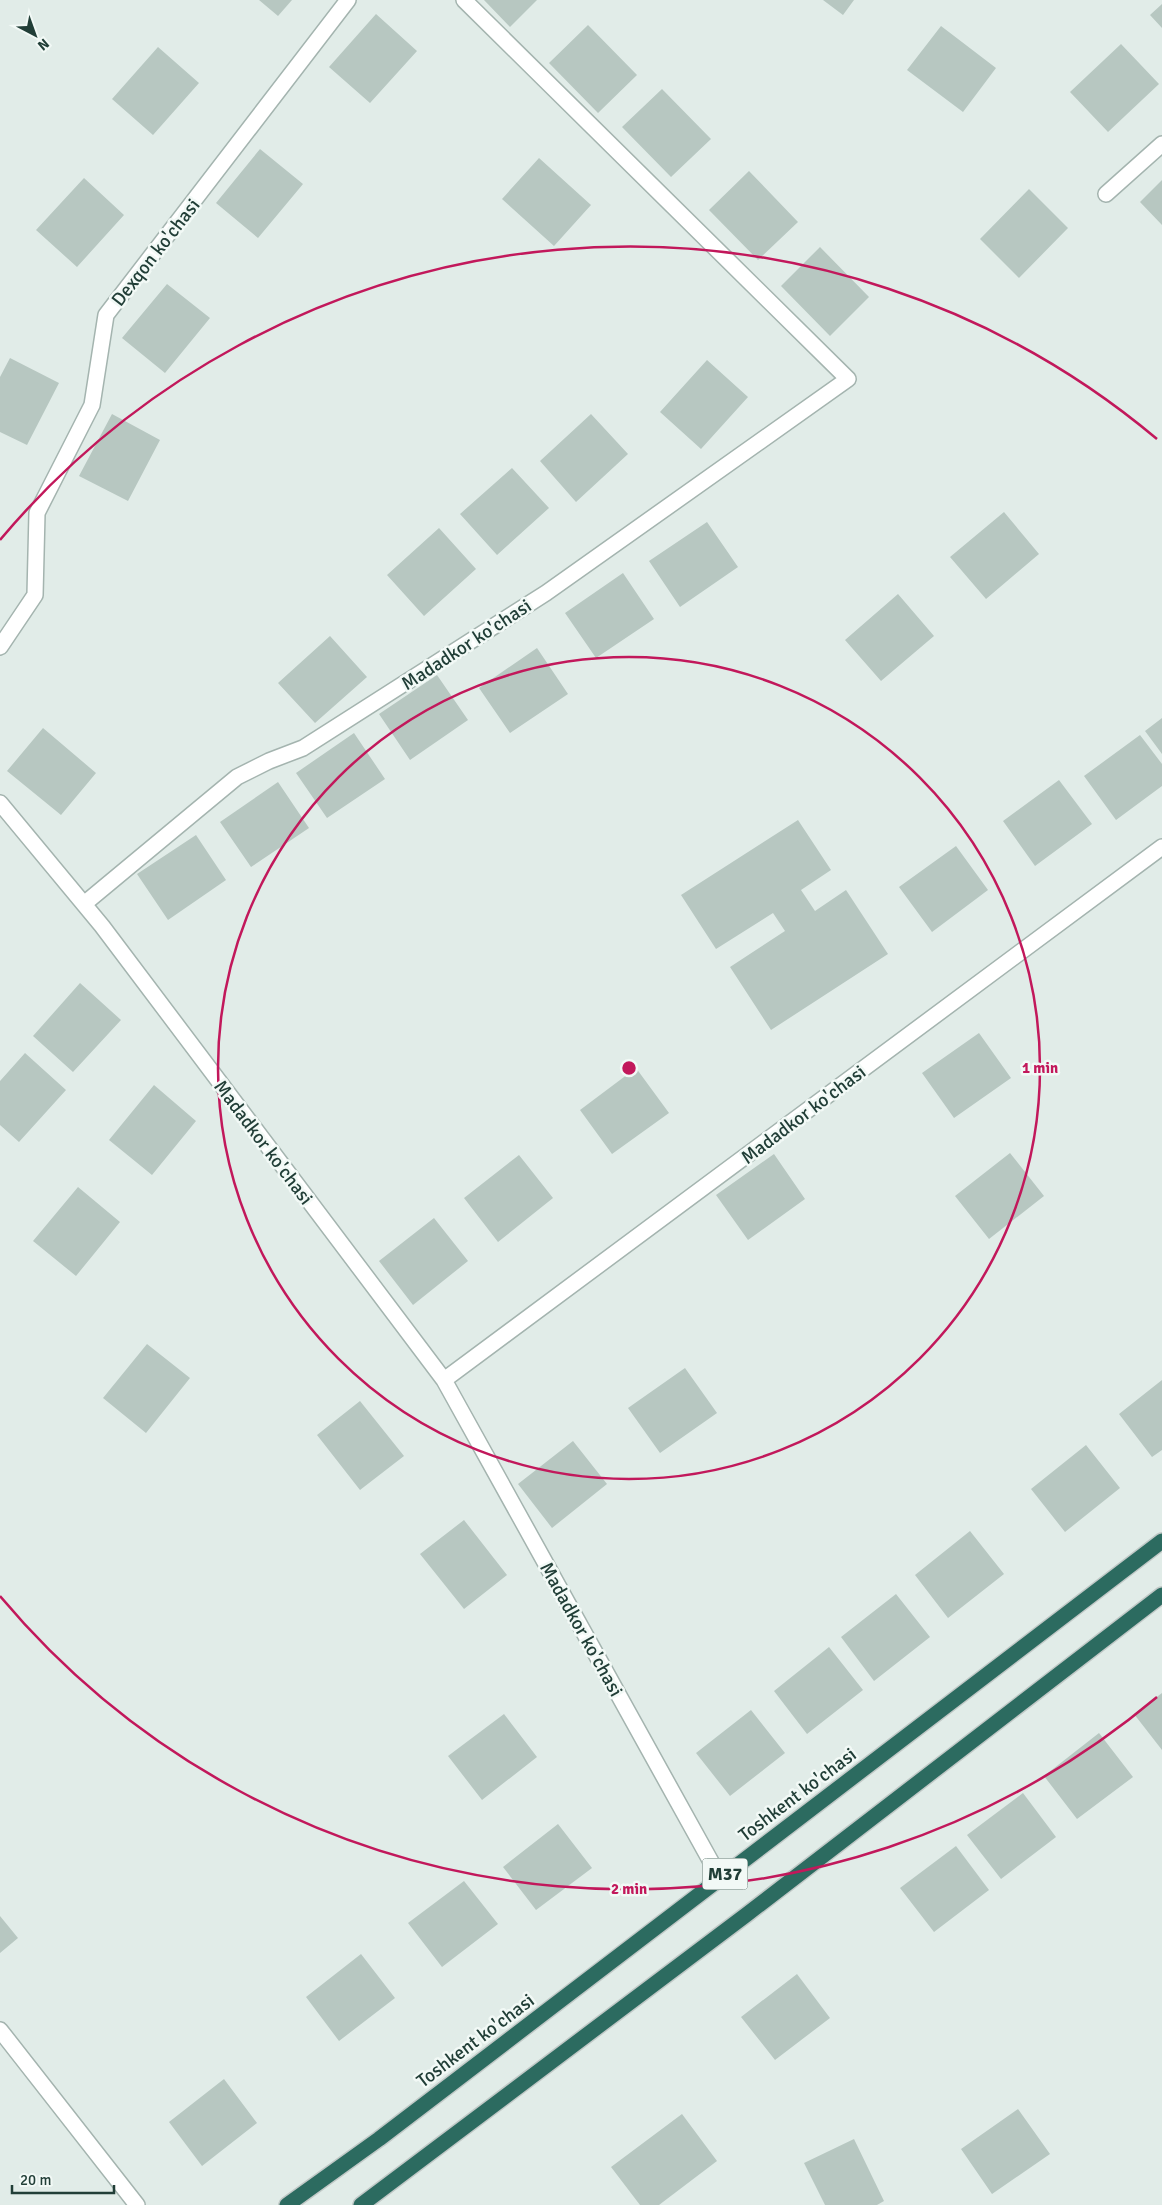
<svg xmlns="http://www.w3.org/2000/svg" width="1162" height="2205" font-family="Signika,sans-serif">
  <rect width="100%" height="100%" fill="#e1ece8"/>
  <path fill="#b7c7c1" d="M259 0H292L278 16Z
    M484 0H537L510 27Z
    M823 0H854L843 15Z
    M1162 4V28L1150 15Z
    M376 14 417 51 370 103 329 67Z
    M588 25 637 75 598 113 549 63Z
    M941 26 996 68 963 112 907 70Z
    M1121 44 1159 84 1108 132 1070 92Z
    M158 47 199 83 153 135 112 99Z
    M662 89 711 139 671 177 622 127Z
    M260 149 303 184 258 238 216 203Z
    M539 158 591 205 554 246 502 199Z
    M749 171 798 222 758 260 709 210Z
    M84 178 124 215 77 267 36 230Z
    M1162 180V225L1140 202Z
    M1029 189 1068 228 1019 278 980 239Z
    M820 247 869 297 830 336 781 286Z
    M167 284 210 318 165 373 122 338Z
    M10 358 59 383 27 445 0 432V377Z
    M707 360 748 397 701 449 660 412Z
    M112 414 160 440 128 501 79 476Z
    M591 414 628 454 576 502 540 461Z
    M512 468 549 508 497 555 460 514Z
    M1004 512 1039 554 986 599 950 557Z
    M707 522 738 567 680 607 649 561Z
    M439 528 476 569 424 616 387 575Z
    M623 573 654 619 596 658 565 613Z
    M898 594 934 636 881 681 845 640Z
    M330 636 367 677 315 723 278 683Z
    M537 648 568 694 510 733 479 688Z
    M437 675 468 720 410 760 379 714Z
    M1162 718V754L1145 731Z
    M43 728 96 773 61 815 7 771Z
    M354 733 385 779 327 818 296 773Z
    M1140 735 1162 764V786L1116 820 1084 776Z
    M1059 780 1092 824 1035 866 1003 821Z
    M278 782 309 828 251 867 220 822Z
    M798 820 831 870 801 890 815 911 846 890 888 954 771 1030 730 967 785 931 773 913 716 949 681 895Z
    M196 835 226 880 168 920 137 874Z
    M956 846 988 890 932 932 899 887Z
    M80 983 121 1020 73 1072 33 1036Z
    M979 1033 1011 1078 954 1118 922 1073Z
    M25 1053 66 1090 19 1142 0 1125V1081Z
    M636 1068 669 1113 612 1154 580 1110Z
    M154 1085 196 1121 152 1175 109 1140Z
    M1010 1153 1044 1196 989 1239 955 1196Z
    M774 1154 805 1199 748 1240 716 1195Z
    M519 1155 553 1198 498 1242 464 1198Z
    M78 1187 120 1222 76 1276 33 1241Z
    M434 1218 468 1261 413 1305 379 1261Z
    M147 1344 190 1378 146 1433 103 1398Z
    M685 1368 717 1413 660 1453 628 1408Z
    M1162 1380V1450L1152 1457 1119 1414Z
    M360 1401 404 1456 360 1490 317 1435Z
    M573 1441 607 1484 552 1528 518 1484Z
    M1086 1445 1120 1488 1065 1532 1031 1489Z
    M464 1520 507 1575 464 1609 420 1554Z
    M970 1531 1004 1574 948 1618 915 1575Z
    M896 1594 930 1637 874 1681 841 1637Z
    M829 1647 863 1690 807 1734 774 1691Z
    M1162 1693V1750L1134 1714Z
    M751 1710 785 1753 730 1796 696 1753Z
    M504 1714 537 1757 482 1800 448 1756Z
    M1099 1733 1133 1777 1077 1819 1044 1776Z
    M1023 1793 1056 1837 1001 1879 967 1835Z
    M558 1824 592 1868 536 1910 503 1867Z
    M956 1846 989 1890 934 1932 900 1888Z
    M464 1881 498 1924 442 1967 408 1923Z
    M0 1916 18 1938 0 1953Z
    M361 1954 395 1998 339 2041 306 1997Z
    M797 1974 830 2018 775 2060 741 2017Z
    M224 2079 257 2123 202 2166 169 2122Z
    M1018 2109 1050 2154 992 2194 961 2149Z
    M682 2114 717 2161 659 2205H640L611 2167Z
    M854 2139 884 2201 877 2205H825L804 2163Z"/>
  <g fill="none" stroke-linecap="round" stroke-linejoin="round">
    <defs>
      <path id="minor" d="M1106 194 1162 144
        M0 647 35 595 37 513 92 405 106 315 348 0
        M0 803 102 926 444 1380 720 1878
        M84 904 237 777 269 761 303 748 546 593 848 379 464 0
        M444 1380 1162 847
        M0 2030 137 2205"/>
      <path id="highway" d="M287 2205 379 2139 1162 1541
        M361 2205 746 1915 1162 1595"/>
    </defs>
    <use href="#minor" stroke="#a4b4af" stroke-width="18"/>
    <use href="#highway" stroke="#c1c9c7" stroke-width="18"/>
    <use href="#minor" stroke="#fff" stroke-width="15"/>
    <use href="#highway" stroke="#2c6b60" stroke-width="15"/>
  </g>
  <g fill="none" stroke="#c2185b" stroke-width="2.5">
    <circle cx="629" cy="1068" r="411"/>
    <path d="M1157 1697A821 821 0 0 1 0 1596M0 540A821 821 0 0 1 1157 439"/>
  </g>
  <g text-anchor="middle" stroke-width="5" stroke-linejoin="round" paint-order="stroke">
    <rect fill="#f2f9f6" stroke="#607670" stroke-width="1" x="702.5" y="1858.5" width="45" height="31" rx="4"/>
    <g font-size="18" font-weight="bold" fill="#213e37">
      <text x="725" y="1880">M37</text>
    </g>
    <g font-size="19" fill="#213e37" stroke="#f2f9f6">
      <text transform="translate(155 252) rotate(-52)" y="7">Dexqon ko'chasi</text>
      <text transform="translate(466 644) rotate(-33)" y="7">Madadkor ko'chasi</text>
      <text transform="translate(803 1114) rotate(-37)" y="7">Madadkor ko'chasi</text>
      <text transform="translate(264 1142) rotate(53)" y="7">Madadkor ko'chasi</text>
      <text transform="translate(582 1629) rotate(61)" y="7">Madadkor ko'chasi</text>
      <text transform="translate(797 1794) rotate(-37)" y="7">Toshkent ko'chasi</text>
      <text transform="translate(475 2040) rotate(-37)" y="7">Toshkent ko'chasi</text>
    </g>
  </g>
  <circle cx="629" cy="1068" r="8" fill="#c2185b" stroke="#f2f9f6" stroke-width="2.5"/>
  <g font-size="15" text-anchor="middle" font-weight="bold" fill="#c2185b" stroke="#f2f9f6" stroke-width="5" stroke-linejoin="round" paint-order="stroke">
    <text x="1040" y="1073">1 min</text>
    <text x="629" y="1894">2 min</text>
  </g>
  <g transform="translate(35 35) rotate(139)" stroke="#f2f9f6" stroke-width="4" paint-order="stroke">
  <path d="M0-4L9 19L0 12L-9 19Z" fill="#213e37"/>
  <text y="-8" font-size="14" font-weight="bold" text-anchor="middle" fill="#213e37">N</text>
  </g>
  <path d="M12 2185v8h102v-8" fill="none" stroke="#213e37" stroke-width="2.5"/>
  <text x="20" y="2185" font-size="15" fill="#213e37" stroke="#f2f9f6" stroke-width="4" paint-order="stroke">20 m</text>
</svg>
